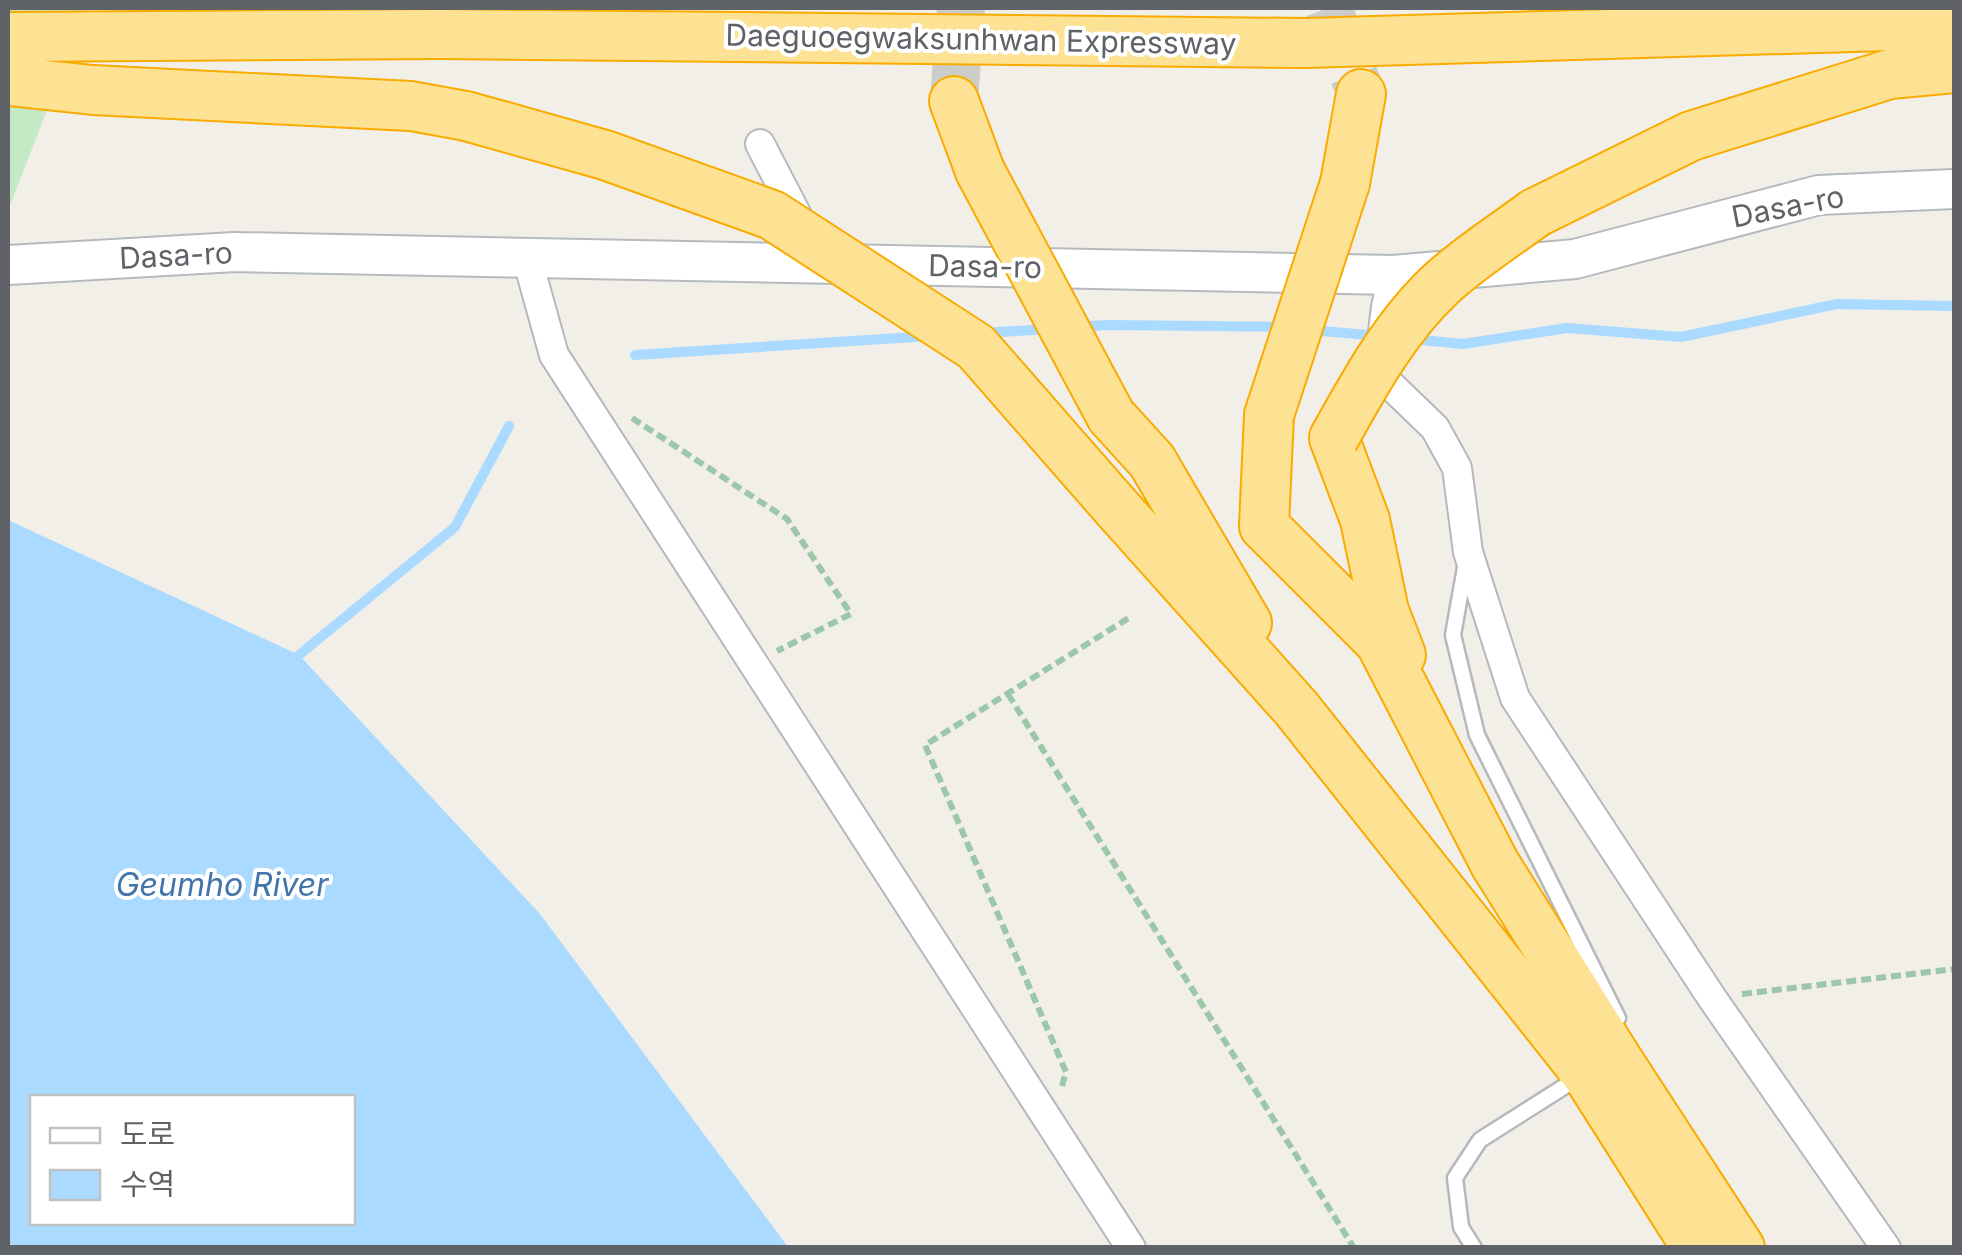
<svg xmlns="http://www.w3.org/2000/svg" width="1962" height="1255" font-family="Inter,'Noto Sans KR',sans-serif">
  <rect width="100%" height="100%" fill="#f1efe8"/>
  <path fill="#c5e8c5" d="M8 8H87L8 210Z"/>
  <path fill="#aadaff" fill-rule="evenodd" d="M8 520 299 655 540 914 788 1247H8ZM32 1098H352V1222H32Z"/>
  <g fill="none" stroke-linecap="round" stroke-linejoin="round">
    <path stroke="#aadaff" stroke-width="10" d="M1077 327 1107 325 1284 327
      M1311 330 1379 336
      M982 333 1050 329
      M1411 339 1463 344 1567 328 1681 337 1837 304 1954 306
      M635 355 930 336
      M291 665 299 655 455 527 509 426"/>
    <path stroke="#ccccc8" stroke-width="48" stroke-dasharray="48 24" stroke-linecap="butt" d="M1328 8 1361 94
      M954 101 961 8"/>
    <defs>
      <path id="lane" d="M1466 562 1453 635 1477 735 1618 1018
        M1474 1248 1461 1227 1455 1178 1480 1140 1581 1076"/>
      <path id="street" d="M760 144 803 227
        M527 258 554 355 1131 1248
        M1393 275 1386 307 1378 373 1435 428 1457 468 1468 552 1515 698 1712 998 1886 1248"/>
      <path id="secondary" d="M8 265 235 252 1393 275 1575 259 1819 195 1954 189"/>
      <path id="highway" d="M8 37 440 34 1306 43 1954 24
        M8 81 93 90 411 106 466 116
        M954 101 980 171
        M1345 183 1361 94
        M1535 213 1691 136 1890 74 1954 68
        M1269 415 1264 526 1380 642 1495 864 1617 1059 1740 1248
        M1111 416 1152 461 1247 623
        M1334 438 1365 520 1384 611 1401 655
        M1116 507 1296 708 1586 1073 1697 1248"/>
    </defs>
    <use href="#lane" stroke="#b5b8bc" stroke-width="19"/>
    <use href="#street" stroke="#b5b8bc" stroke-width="32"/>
    <use href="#secondary" stroke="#b6babf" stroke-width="42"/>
    <use href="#highway" stroke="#f9ab00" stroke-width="52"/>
    <path stroke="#9cc7a9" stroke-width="6" stroke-dasharray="10 5" stroke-linecap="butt" d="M632 418 787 519 851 614 777 651
      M1008 694 1354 1248
      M1742 994 1954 969
      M1062 1086 1066 1072 925 745 1132 616"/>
    <use href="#lane" stroke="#fff" stroke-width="14"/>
    <use href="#street" stroke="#fff" stroke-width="28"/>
    <use href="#secondary" stroke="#fff" stroke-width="38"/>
    <use href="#highway" stroke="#fde293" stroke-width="48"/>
    <defs>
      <path id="highway-bridge" d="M466 116 605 155 772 215 976 347 1116 507
        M980 171 1111 416
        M1269 415 1345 183
        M1334 438C1364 384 1395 327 1441 284 1469 258 1504 236 1535 213"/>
    </defs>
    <use href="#highway-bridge" stroke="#f9ab00" stroke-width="52" stroke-linecap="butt"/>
    <use href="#highway-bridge" stroke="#fde293" stroke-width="48"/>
  </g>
  <g text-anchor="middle" stroke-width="8" stroke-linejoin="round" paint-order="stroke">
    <g font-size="30" fill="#5f6368" stroke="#fff">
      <text transform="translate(981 40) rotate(1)" y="10">Daeguoegwaksunhwan Expressway</text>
      <text transform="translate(1788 207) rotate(-11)" y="10">Dasa-ro</text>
      <text transform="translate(176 256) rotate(-3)" y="10">Dasa-ro</text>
      <text transform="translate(985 267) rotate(1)" y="10">Dasa-ro</text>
    </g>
    <g font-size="32" font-style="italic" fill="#4174aa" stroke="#fff">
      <text x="222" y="896">Geumho River</text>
    </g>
  </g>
  <rect width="1962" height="1255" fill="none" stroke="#5f6368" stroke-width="20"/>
  <rect x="30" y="1095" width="325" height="130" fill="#ffffff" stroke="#bfc1c3" stroke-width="2.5"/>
  <rect x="50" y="1128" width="50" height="15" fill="#ffffff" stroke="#bfc1c3" stroke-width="2.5"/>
  <text x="120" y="1145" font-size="30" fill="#5f6368">도로</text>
  <rect x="50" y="1170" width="50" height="30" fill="#aadaff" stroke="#bfc1c3" stroke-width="2.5"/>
  <text x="120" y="1195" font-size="30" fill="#5f6368">수역</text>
</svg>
